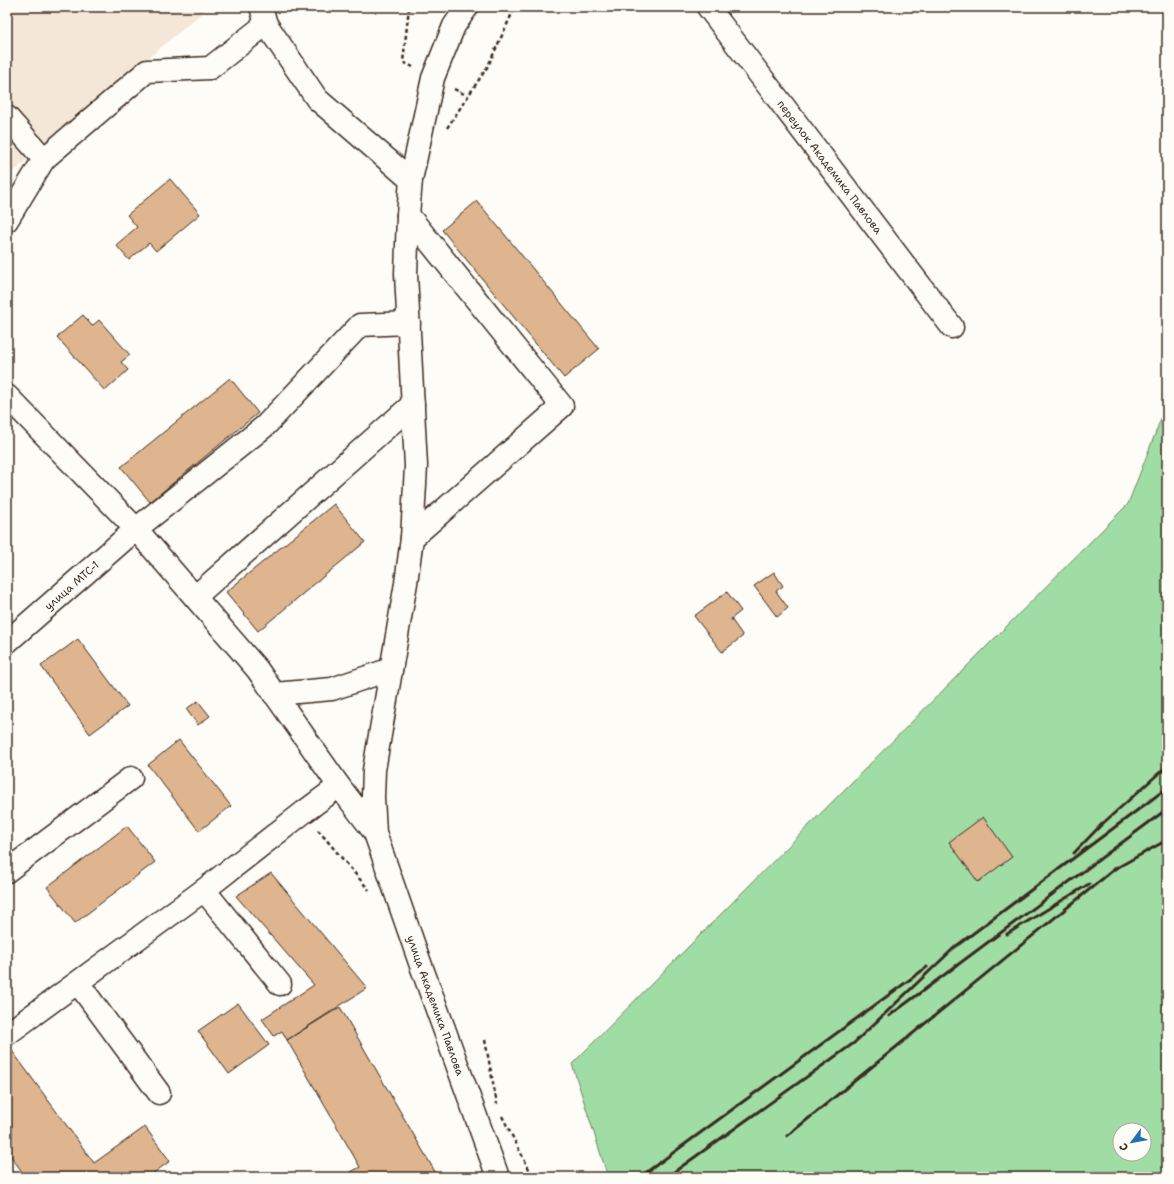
<svg xmlns="http://www.w3.org/2000/svg" width="1174" height="1184" font-family="'Shantell Sans',sans-serif">
  <rect width="100%" height="100%" fill="#fdfcf7"/>
  <filter id="ink" filterUnits="userSpaceOnUse"><feTurbulence type="fractalNoise" baseFrequency=".025" numOctaves="2"/><feDisplacementMap in="SourceGraphic" scale="8" xChannelSelector="R" yChannelSelector="G"/><feConvolveMatrix kernelMatrix="1 2 1 2 8 2 1 2 1" color-interpolation-filters="sRGB"/></filter>
  <g filter="url(#ink)">
    <path fill="#f4e7d8" d="M7 7H209L7 177Z"/>
    <path fill="#a0dda5" stroke="#6e8462" fill-rule="evenodd" d="M1167 403V1177H608L572 1064 1128 504ZM1120 1130H1144V1154H1120Z"/>
    <path fill="#deb58e" stroke="#3b2a1e" d="M170 179 200 214 156 251 149 243 129 260 116 245 137 227 127 215Z
      M477 201 599 349 564 378 442 230Z
      M83 315 92 326 99 320 130 355 121 362 128 370 105 391 57 337Z
      M230 378 258 413 150 502 121 467Z
      M334 504 365 542 258 631 226 592Z
      M774 572 783 586 776 591 788 608 777 617 754 586Z
      M727 592 741 611 731 619 743 636 722 652 694 616Z
      M78 639 128 706 90 734 41 666Z
      M198 701 210 716 198 725 186 709Z
      M179 740 231 806 199 831 148 765Z
      M983 817 1012 857 978 882 949 842Z
      M127 826 155 862 75 923 47 887Z
      M271 873 367 988 287 1040 282 1031 274 1036 262 1019 314 985 236 896Z
      M238 1003 269 1045 229 1074 198 1031Z
      M340 1007 438 1177H342L360 1167 287 1040Z
      M10 1048 94 1163 145 1127 170 1161 148 1177H26L7 1151V1051Z"/>
    <g fill="none" stroke-linecap="round" stroke-linejoin="round">
      <defs>
        <g id="minor">
          <path d="M261 7 266 24 317 99 411 180"/>
          <path id="s1" d="M467 7 454 26 433 78 411 180 408 215 406 274 416 466 412 538 406 583 374 770 373 797 375 833 419 960 498 1177"/>
          <path id="s2" d="M708 7 952 327"/>
          <path d="M7 117 44 159"/>
          <path d="M408 215 562 406 412 538"/>
          <path d="M7 220 44 159 147 71 210 68 266 24"/>
          <path d="M7 396 136 529 257 669 339 786 375 833"/>
          <path d="M195 597 413 404"/>
          <path id="s3" d="M7 642 136 529 265 426 360 325 409 323"/>
          <path d="M274 694 332 689 391 669"/>
          <path d="M7 871 131 778"/>
          <path d="M204 890 280 984"/>
          <path d="M78 983 159 1093"/>
          <path d="M7 1034 204 890 304 812 339 786"/>
        </g>
      </defs>
      <use href="#minor" stroke="#3b2a1e" stroke-width="25"/>
      <path stroke="#3b2a1e" stroke-width="2.5" stroke-dasharray="4 3" stroke-linecap="butt" d="M409 7 403 62 413 67
        M454 89 468 96
        M447 128 488 66 515 7
        M318 830 369 890
        M485 1040 497 1104
        M502 1116 533 1177"/>
      <use href="#minor" stroke="#fdfcf7" stroke-width="22"/>
      <path stroke="#3b2a1e" stroke-width="3" d="M1074 853 1101 825 1167 766
        M1113 870 1167 840
        M1007 934 1089 884
        M889 1016 1167 809
        M787 1136 1117 867
        M640 1177 927 967
        M667 1177 854 1043 955 947 1167 788"/>
    </g>
  </g>
  <g text-anchor="middle" stroke-width="4" stroke-linejoin="round" paint-order="stroke">
    <g font-size="11" fill="#3b2a1e" stroke="#fdfcf7">
      <text dy="4" stroke="none"><textPath href="#s2" startOffset="201">переулок Академика Павлова</textPath></text>
      <text dy="4" stroke="none"><textPath href="#s3" startOffset="86">улица МТС-1</textPath></text>
      <text dy="4" stroke="none"><textPath href="#s1" startOffset="1023">улица Академика Павлова</textPath></text>
    </g>
  </g>
  <rect width="1174" height="1184" fill="none" stroke="#fdfcf7" stroke-width="24"/>
  <rect x="12" y="12" width="1150" height="1160" fill="none" stroke="#3b2a1e" stroke-width="1.5" filter="url(#ink)"/>
  <g transform="translate(1132 1142) rotate(238)"><circle r="19" fill="#fdfcf7" stroke="#afa8a0"/>
  <path d="M0-3L7 15L0 10L-7 15Z" fill="#1f6fb2"/>
  <text y="-6" font-size="11" font-weight="bold" text-anchor="middle" fill="#3b2a1e">С</text>
  </g>
</svg>
